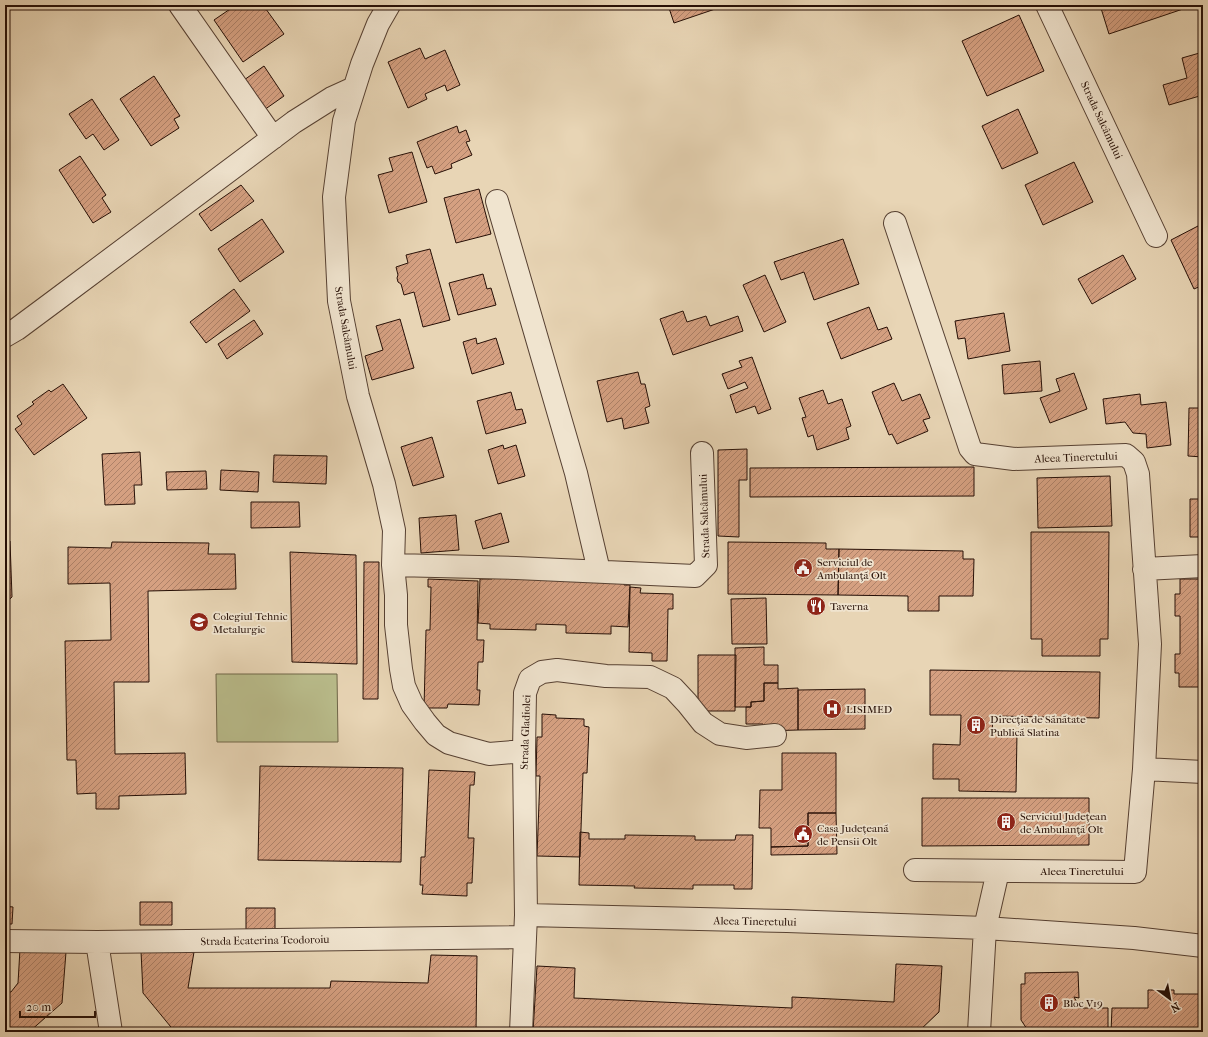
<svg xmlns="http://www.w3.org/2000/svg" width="1208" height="1037" font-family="'IM FELL French Canon',serif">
  <defs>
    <pattern id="building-hatch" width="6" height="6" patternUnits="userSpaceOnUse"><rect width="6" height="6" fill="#d5a081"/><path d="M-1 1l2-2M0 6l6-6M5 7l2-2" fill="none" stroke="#ad8168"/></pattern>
  </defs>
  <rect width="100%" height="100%" fill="#e8d5b5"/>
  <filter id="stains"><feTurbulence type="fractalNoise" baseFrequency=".005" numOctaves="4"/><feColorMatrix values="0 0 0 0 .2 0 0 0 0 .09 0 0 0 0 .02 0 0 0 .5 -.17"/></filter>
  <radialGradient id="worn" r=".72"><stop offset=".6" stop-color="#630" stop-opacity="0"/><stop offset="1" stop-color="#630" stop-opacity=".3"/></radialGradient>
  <path fill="#b9bc8b" stroke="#706648" d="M216 674H337L338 742H217Z"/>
  <path fill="url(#building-hatch)" stroke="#260f06" d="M236 5H263L284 34 243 62 214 20Z
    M668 5H727L674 23Z
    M1100 5H1182L1183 9 1109 34Z
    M1019 15 1044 71 987 96 962 41Z
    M420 48 425 59 445 50 460 85 447 91 445 85 425 94 427 99 408 108 388 62Z
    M1203 52V95L1169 105 1163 85 1187 78 1182 58Z
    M264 66 284 96 264 110 244 80Z
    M154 76 180 116 174 119 179 128 151 146 120 99Z
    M92 99 119 140 104 150 93 134 86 139 69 114Z
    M1018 109 1038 153 1002 169 982 126Z
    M457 126 459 133 466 130 470 141 466 142 472 155 451 164 452 168 435 174 432 166 427 168 417 142Z
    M412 152 427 202 389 213 378 175 393 171 389 158Z
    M80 156 106 195 102 198 111 212 93 223 59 170Z
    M1074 162 1093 202 1043 225 1025 185Z
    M241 185 254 201 211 231 199 214Z
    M479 189 491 234 456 243 444 198Z
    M262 219 284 252 240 282 218 249Z
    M1198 226 1203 236V285L1194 289 1171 240Z
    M843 239 859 284 814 300 804 272 781 280 774 262Z
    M430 249 450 320 423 327 414 292 404 295 401 284 398 282 397 278 398 275 396 267 408 263 406 255Z
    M1123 255 1136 279 1092 304 1078 279Z
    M483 274 487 289 491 288 496 305 458 315 449 283Z
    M765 275 786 322 764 332 743 285Z
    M234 289 250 311 206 343 190 322Z
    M869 307 878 330 887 327 892 339 841 359 827 323Z
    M683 311 687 322 706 316 710 326 738 316 743 331 673 355 660 319Z
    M1004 313 1010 351 968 359 965 338 958 339 955 321Z
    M400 319 414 368 372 380 365 356 383 350 376 326Z
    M254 320 263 334 227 359 218 344Z
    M476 338 477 344 496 338 504 364 472 374 463 342Z
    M752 357 771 409 758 414 755 406 736 413 730 395 748 388 745 382 728 389 722 374 742 367 739 361Z
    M1040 361 1042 391 1004 394 1002 365Z
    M638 372 641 384H645L650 406 645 408 649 423 624 429 622 418 607 422 597 381Z
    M1074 373 1087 409 1050 423 1040 398 1060 391 1056 379Z
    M894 383 902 401 920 394 930 418 923 420 928 431 897 444 892 434 889 435 872 392Z
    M63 384 87 418 34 455 15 429 22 424 17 416 34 404 32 402 49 390 51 392Z
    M823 390 828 404 842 399 851 426 846 428 849 439 817 450 813 435 808 437 802 418 806 417 799 398Z
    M511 392 516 410 522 409 526 423 486 434 477 401Z
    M1140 394 1141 405 1166 402 1171 445 1147 448 1146 434 1133 433 1125 422 1106 424 1103 399Z
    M1189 408H1203V457L1188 456Z
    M432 437 444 477 413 486 401 447Z
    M503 445 504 449 516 445 525 476 498 484 488 450Z
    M747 449V480H739V537L718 536V450Z
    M140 452 142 485H134L135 504 105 505 102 454Z
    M274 455 327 456 326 484 273 482Z
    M974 467V496L750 497V468Z
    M221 470 259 472 258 492 220 490Z
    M206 471 207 489 167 490 166 472Z
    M1110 476 1112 526 1038 528 1037 478Z
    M1190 499H1203V537H1190Z
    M251 502H299L300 527 251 528Z
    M501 513 509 542 483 549 475 521Z
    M456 515 459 550 421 553 419 518Z
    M1031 532H1109L1108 639H1100V656H1042V639H1031Z
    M5 541H10L12 597 5 603Z
    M112 542 209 543 208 554H235L236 589 148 591 149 682H114L115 754 185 753 186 794 119 796V809H96V793L77 794 76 760H67L65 641 111 640 110 583 68 584V547L111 548Z
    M728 542 826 543V549H839L838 595 728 594Z
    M839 549 963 551V559H974L973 596H939V611H908V596L838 595Z
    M290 552 356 555 357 664 292 662Z
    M364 562H379L378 699H363Z
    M492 575 624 576V585H630L628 627 611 626V634L566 633V625L536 624V630L490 629V624L478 623 480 579H492Z
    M428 579 478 581 477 640H484L483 662H478L477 690H480L479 705 448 704 447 708H424L426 630H430L431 587H428Z
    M1180 579H1203V687H1179V673H1175V654H1180V616H1175V594H1180Z
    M630 587 641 588 640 593 673 594V609H668L667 661H652V653L629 652Z
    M766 598 767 644H732L731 599Z
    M764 647V665H778V683H764V701L751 702V707H735V648Z
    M698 655H736L735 711H698Z
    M930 670 1100 672 1099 718 993 716 992 733H1017L1016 792 959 791V779H933V744L960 745 961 715H930Z
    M764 683H778V689L798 688V730L763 731V724H746V707H751V702L764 701Z
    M865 689V729L798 730V690Z
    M542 714 556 715V718L584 719V726L589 727 587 773H583L580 857 537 856 540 776H536L537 737H542Z
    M782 753H836V813H808V846L771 847V828H759L760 790H782Z
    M260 766 403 768 401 862 258 860Z
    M429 770 475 772 474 785H470L468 838H474L472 883H467V896L422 894 423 885H420L421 857H425Z
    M922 798H1089V845L922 846Z
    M808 813H836L837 854 771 855V847L808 846Z
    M580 832 589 833V839H625V835L695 836V840H735L736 835H753L752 889H734V885H693V889L634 888 635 886 579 885Z
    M140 902H172V925H140Z
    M5 906 13 907 12 924H5Z
    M246 908H275V935L246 936Z
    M20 949 66 952 62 1003 29 1032H5V992H11L18 983Z
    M141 951 194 952 188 988H330L331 981 428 983 431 955 477 956 476 1032H175L143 993Z
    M896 964 942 966 939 1012 918 1032H533L537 966 575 968 574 998 792 1008V997L894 1002Z
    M1078 972 1079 998 1074 997 1080 1008H1108V1032H1029L1021 1020V984H1025V973Z
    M1148 990H1174V994H1203V1032H1111L1112 1008H1148Z"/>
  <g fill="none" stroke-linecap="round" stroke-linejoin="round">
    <defs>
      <path id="minor" d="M180 5 273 138
        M389 5 378 24 362 64 344 121 334 197 339 301 358 396 384 484 394 530 393 565 396 595V625L401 669 404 686 412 704 425 722 436 735 449 743 489 754 524 751
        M1047 5 1156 236
        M497 201 576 473 599 571
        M895 223 970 448 975 454 1014 459 1126 455 1134 462 1138 474 1150 644 1144 769 1135 872 915 870
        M5 336 17 329 56 300 294 122 332 98 354 88
        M393 565 516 568 695 576 706 565 702 453
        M1144 569 1203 566
        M1144 769 1203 772
        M526 915 787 921 985 928 1134 938 1203 946
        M5 941 97 942 525 937
        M97 942 111 1032
        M521 1032 526 915 524 751 525 693 530 679 542 672 557 670 606 676 650 677 673 688 687 703 703 723 720 734 746 738 775 735
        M979 1032 985 928 998 871"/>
    </defs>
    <use href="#minor" stroke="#564032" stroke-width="24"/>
    <use href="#minor" stroke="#f0e4cf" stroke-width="22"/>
  </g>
  <defs>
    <symbol id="civic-disc" viewBox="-11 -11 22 22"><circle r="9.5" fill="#8f2418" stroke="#f0e4cf"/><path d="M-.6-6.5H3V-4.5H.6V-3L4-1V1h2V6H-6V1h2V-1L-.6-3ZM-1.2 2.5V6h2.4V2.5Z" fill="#fff"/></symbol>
    <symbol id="restaurant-disc" viewBox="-11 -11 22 22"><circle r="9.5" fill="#8f2418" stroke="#f0e4cf"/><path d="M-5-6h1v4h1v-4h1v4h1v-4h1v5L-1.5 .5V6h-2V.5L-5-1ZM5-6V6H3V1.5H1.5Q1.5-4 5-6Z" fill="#fff"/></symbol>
    <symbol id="school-disc" viewBox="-11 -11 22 22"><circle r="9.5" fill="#8f2418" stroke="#f0e4cf"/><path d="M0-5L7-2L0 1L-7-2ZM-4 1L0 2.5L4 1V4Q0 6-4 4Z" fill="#fff"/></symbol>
    <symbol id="hospital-disc" viewBox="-11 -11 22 22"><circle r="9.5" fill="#8f2418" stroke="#f0e4cf"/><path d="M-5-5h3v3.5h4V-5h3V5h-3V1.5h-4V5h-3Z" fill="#fff"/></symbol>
    <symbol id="building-disc" viewBox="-11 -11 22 22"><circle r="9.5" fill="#8f2418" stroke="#f0e4cf"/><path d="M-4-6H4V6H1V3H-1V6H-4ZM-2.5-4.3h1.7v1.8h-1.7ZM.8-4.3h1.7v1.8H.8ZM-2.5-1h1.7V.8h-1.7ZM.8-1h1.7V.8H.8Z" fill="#fff"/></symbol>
  </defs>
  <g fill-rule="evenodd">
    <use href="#civic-disc" x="792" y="557" width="22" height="22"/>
    <use href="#restaurant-disc" x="805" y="595" width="22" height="22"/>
    <use href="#school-disc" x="188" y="611" width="22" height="22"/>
    <use href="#hospital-disc" x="821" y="698" width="22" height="22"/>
    <use href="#building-disc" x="965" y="714" width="22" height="22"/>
    <use href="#building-disc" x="995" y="811" width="22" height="22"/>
    <use href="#civic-disc" x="792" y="823" width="22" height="22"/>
    <use href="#building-disc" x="1038" y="992" width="22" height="22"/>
  </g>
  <g text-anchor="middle" stroke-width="3.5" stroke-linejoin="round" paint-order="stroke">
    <g font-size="11" fill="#260f06" stroke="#f0e4cf">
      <text transform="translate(1102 120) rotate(65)" y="4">Strada Salcâmului</text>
      <text transform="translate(346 328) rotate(80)" y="4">Strada Salcâmului</text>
      <text transform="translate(1076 457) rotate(-2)" y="4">Aleea Tineretului</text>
      <text transform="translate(704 516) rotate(-92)" y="4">Strada Salcâmului</text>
      <text transform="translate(525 732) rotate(-88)" y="4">Strada Gladiolei</text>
      <text x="1082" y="875">Aleea Tineretului</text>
      <text transform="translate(755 921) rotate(1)" y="4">Aleea Tineretului</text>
      <text transform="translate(265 940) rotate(-1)" y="4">Strada Ecaterina Teodoroiu</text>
    </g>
    <g font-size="11" fill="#260f06" stroke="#f0e4cf" text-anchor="start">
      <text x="817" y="566">Serviciul de<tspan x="817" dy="13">Ambulanță Olt</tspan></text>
      <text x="830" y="610">Taverna</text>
      <text x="213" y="620">Colegiul Tehnic<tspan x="213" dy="13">Metalurgic</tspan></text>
      <text x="846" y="713">LISIMED</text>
      <text x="990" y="723">Direcția de Sănătate<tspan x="990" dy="13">Publică Slatina</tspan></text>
      <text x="1020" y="820">Serviciul Județean<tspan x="1020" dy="13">de Ambulanță Olt</tspan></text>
      <text x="817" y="832">Casa Județeană<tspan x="817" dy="13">de Pensii Olt</tspan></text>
      <text x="1063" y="1007">Bloc V19</text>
    </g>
  </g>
  <rect width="1208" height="1037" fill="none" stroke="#e8d5b5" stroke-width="20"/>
  <rect x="6" y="6" width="1196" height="1025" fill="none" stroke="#260f06" stroke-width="2"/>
  <rect x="10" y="10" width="1188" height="1017" fill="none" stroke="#260f06"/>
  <g transform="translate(1170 999) rotate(148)" stroke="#f0e4cf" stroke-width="3" paint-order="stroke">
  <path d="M0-3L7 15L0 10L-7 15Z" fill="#260f06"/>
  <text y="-6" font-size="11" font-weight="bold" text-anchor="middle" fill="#260f06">N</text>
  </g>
  <path d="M20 1011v6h75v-6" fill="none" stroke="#260f06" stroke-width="2"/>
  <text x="26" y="1011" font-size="12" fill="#260f06" stroke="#f0e4cf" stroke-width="3" paint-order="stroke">20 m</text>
  <rect width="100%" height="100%" filter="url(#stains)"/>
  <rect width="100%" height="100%" fill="url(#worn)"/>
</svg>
